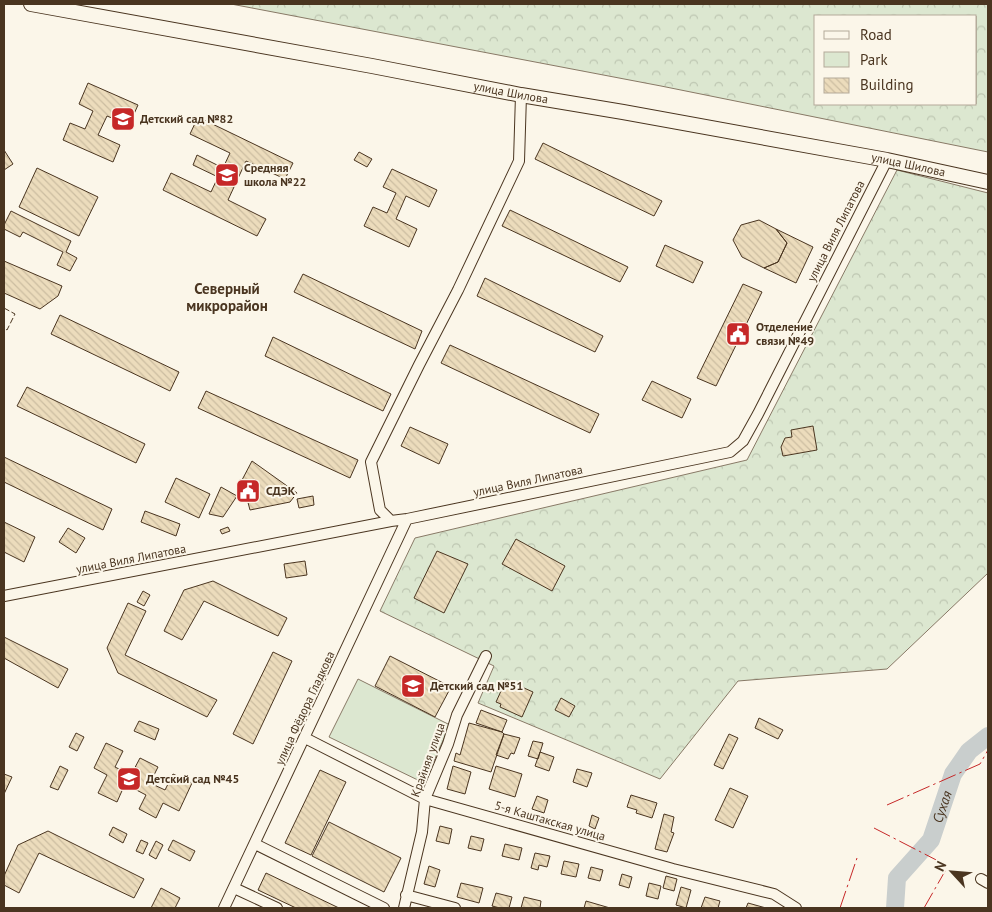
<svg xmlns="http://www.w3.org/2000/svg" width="992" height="912" font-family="'PT Sans',sans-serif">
  <defs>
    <pattern id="forest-crowns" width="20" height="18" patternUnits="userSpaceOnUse" patternTransform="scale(1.25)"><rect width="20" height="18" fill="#dce7d0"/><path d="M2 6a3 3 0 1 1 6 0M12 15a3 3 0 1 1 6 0" fill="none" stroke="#bec7b2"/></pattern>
    <pattern id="building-back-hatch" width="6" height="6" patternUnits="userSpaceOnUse" patternTransform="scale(1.25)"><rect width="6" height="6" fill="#ecdcbc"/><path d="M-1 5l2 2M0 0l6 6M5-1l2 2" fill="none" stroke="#ccbda1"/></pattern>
  </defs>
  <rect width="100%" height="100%" fill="#fbf6e9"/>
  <path fill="#dce7d0" stroke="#887966" d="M358 679 450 725 424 783 329 737Z"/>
  <path fill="url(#forest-crowns)" stroke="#887966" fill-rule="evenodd" d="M231 4H988V152L661 86ZM816 16H976V104H816Z
    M897 170 988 193V573L887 669 738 681 660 779 478 703 494 666 380 611 415 538 747 460Z"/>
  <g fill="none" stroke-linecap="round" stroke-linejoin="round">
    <path stroke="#c9cecd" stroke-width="18" id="s1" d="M895 908 897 878 931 840 953 774 969 751 988 736"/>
  </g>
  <path fill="url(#building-back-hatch)" stroke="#4a3520" d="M88 83 138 105 129 125 107 116 98 135 120 145 113 162 63 140 70 123 85 129 93 111 79 104Z
    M198 117 293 163 285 179 246 161 228 200 266 219 257 236 163 190 171 173 211 192 218 177 193 165 197 155 223 168 230 153 190 134Z
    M543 143 662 201 654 216 535 159Z
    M4 150 13 164 4 170Z
    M359 152 372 159 367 167 354 160Z
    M37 168 98 197 79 236 19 207Z
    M392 169 437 190 429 207 406 196 396 219 417 229 409 247 364 226 373 207 387 213 396 193 383 187Z
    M510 210 628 267 620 282 502 226Z
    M11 211 71 241 66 252 77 258 70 271 57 265 63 252 23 232 20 237 4 229V225Z
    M759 220 776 229 787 243 778 262 764 268 742 257 733 240 741 225Z
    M776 229 813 247 796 283 764 268 778 262 787 243Z
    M665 245 703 262 693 283 656 266Z
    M4 261 62 286 58 296 40 309 4 293Z
    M303 274 422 331 415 349 294 292Z
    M485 278 603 336 595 352 477 296Z
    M743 284 762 292 716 386 697 378Z
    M60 315 179 372 170 391 51 334Z
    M273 337 391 394 383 411 265 356Z
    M450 345 599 414 590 433 441 363Z
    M652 381 691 399 682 418 642 400Z
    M27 387 145 444 136 463 17 406Z
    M206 391 358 460 350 478 198 408Z
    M813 426 817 450 783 456 781 447 785 438 792 437 791 430Z
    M410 427 448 444 439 464 401 446Z
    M4 457 112 509 103 530 4 482Z
    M252 461 297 493 290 502 250 510 242 480Z
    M176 478 210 494 199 518 165 502Z
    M221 487 237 496 223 517 209 514Z
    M313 496 314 505 299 508 297 499Z
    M145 511 180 524 176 536 141 522Z
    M4 522 35 537 24 562 4 552Z
    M228 527 230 531 222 534 220 530Z
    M68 528 85 538 76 553 59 542Z
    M516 539 565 566 552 591 502 564Z
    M437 551 468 564 444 613 414 598Z
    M305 561 307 575 286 578 284 564Z
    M213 581 287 618 278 636 204 601 182 640 164 631 184 590Z
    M143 591 150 595 144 606 137 602Z
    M128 603 146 611 125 655 217 700 207 717 118 673 107 648Z
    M4 637 68 669 58 688 4 658Z
    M273 652 292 661 253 744 233 734Z
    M390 656 451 687 435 717 375 686Z
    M506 680 533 692 522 717 500 707 501 704 496 702Z
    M561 698 575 706 569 717 555 710Z
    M481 710 507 720 502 732 476 723Z
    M759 718 783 730 778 739 755 728Z
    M139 721 159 729 155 740 134 731Z
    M469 723 502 732 504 734 491 772 454 761 456 753 460 755Z
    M76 733 84 737 77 751 69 747Z
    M504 734 520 738 514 754 511 753 508 759 496 755Z
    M729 734 738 738 723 769 714 765Z
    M533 741 543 743 538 759 528 756Z
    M106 743 123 751 115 767 131 775 140 758 158 767 150 783 165 790 173 774 192 783 179 811 163 803 156 818 139 809 146 795 125 784 117 802 98 793 107 775 94 768Z
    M540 752 554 757 549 771 535 766Z
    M60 766 68 770 58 790 50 787Z
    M453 766 471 772 465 794 447 789Z
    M496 766 522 774 515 797 489 789Z
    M577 769 592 773 587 787 573 782Z
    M320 770 346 782 311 855 285 843Z
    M4 774 12 777 4 794Z
    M730 788 748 796 733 828 715 820Z
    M631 795 657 803 652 818 636 813 637 810 627 807Z
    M537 796 548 800 544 813 532 809Z
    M664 814 674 817 671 832 674 833 667 852 655 849Z
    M592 815 599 818 595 829 589 826Z
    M329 822 401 858 384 892 312 856Z
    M440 826 452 829 449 844 436 841Z
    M113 827 127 834 123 843 109 835Z
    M48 831 144 879 134 898 39 853 19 893 4 885V876L18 845Z
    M471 836 484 839 481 851 468 848Z
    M141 840 148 843 143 854 136 851Z
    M173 840 195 851 190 861 168 850Z
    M156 841 163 845 156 859 149 855Z
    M505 844 522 848 519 860 502 856Z
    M535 853 550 856 547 867 539 865 538 870 531 868Z
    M564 861 579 864 576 877 561 874Z
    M429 866 440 870 435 887 424 884Z
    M591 867 603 870 600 881 588 878Z
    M266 873 339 908H296L258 890Z
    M622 874 632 877 629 888 619 885Z
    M666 876 677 879 674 891 663 888Z
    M461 883 483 888 479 903 457 897Z
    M649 883 661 886 658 899 646 896Z
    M681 887 691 890 686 908 676 905Z
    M161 888 180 898 175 908H151Z
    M496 893 512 897 509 908H500L492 906Z
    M524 897 541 901 540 908H521Z
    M705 897 720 901 718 908H701Z
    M586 901 610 908H584Z
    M748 903 766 908H746Z"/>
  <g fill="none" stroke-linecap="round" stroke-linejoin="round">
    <defs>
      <path id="minor" d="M391 521 380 510 371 462 419 365 458 290 519 161 521 95
        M4 596 391 521 407 519 730 452 743 441 758 414 887 160
        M305 738 425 799 673 869 774 894 796 908
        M255 844 384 908
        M981 879 988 883
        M234 888 277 908
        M406 895 455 908
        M224 908 407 519
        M404 908 422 832 425 799 448 744 457 715 486 656"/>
      <g id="major">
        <path id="s2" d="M31 4 372 66 521 95 623 112 887 160 988 182"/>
      </g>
    </defs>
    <use href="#minor" stroke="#4a3520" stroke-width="12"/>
    <use href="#major" stroke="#4a3520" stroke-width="16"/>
    <use href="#minor" stroke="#fbf6e9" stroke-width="10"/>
    <use href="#major" stroke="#fbf6e9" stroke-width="14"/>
    <path stroke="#4a3520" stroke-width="1" stroke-dasharray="6 2.5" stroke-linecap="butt" d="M4 308 15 314 7 330 4 328"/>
    <path stroke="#c62828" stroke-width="1" stroke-dasharray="18 4 2.5 4" stroke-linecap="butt" d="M887 805 980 764 988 750
      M874 828 948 866 924 908
      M840 908 857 858"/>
  </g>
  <defs>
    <symbol id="school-square" viewBox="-11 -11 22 22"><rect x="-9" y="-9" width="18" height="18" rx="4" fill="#c62828" stroke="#fbf6e9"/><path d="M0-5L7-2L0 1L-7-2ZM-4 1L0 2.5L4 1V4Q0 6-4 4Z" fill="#fff"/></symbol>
    <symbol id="civic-square" viewBox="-11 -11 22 22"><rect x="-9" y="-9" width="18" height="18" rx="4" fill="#c62828" stroke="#fbf6e9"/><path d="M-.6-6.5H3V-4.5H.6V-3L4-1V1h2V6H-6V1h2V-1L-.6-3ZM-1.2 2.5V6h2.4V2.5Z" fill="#fff"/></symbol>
  </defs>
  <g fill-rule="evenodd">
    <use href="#school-square" x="109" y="105" width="28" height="28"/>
    <use href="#school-square" x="213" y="161" width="28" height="28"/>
    <use href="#civic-square" x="724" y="320" width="28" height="28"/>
    <use href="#civic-square" x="234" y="477" width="28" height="28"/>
    <use href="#school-square" x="399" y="672" width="28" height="28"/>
    <use href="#school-square" x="115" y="765" width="28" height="28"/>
  </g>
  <g text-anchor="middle" stroke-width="4" stroke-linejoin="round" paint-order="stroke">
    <g font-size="12" fill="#4a3520" stroke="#fbf6e9">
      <text dy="4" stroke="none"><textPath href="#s2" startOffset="488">улица Шилова</textPath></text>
      <text dy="4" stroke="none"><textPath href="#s2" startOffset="892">улица Шилова</textPath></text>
      <text transform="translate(836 231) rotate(-63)" y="4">улица Виля Липатова</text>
      <text transform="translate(528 481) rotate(-12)" y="4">улица Виля Липатова</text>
      <text transform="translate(131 559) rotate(-11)" y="4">улица Виля Липатова</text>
      <text transform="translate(305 708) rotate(-65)" y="4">улица Фёдора Гладкова</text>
      <text transform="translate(428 760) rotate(-70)" y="4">Крайняя улица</text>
      <text transform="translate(550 821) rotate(16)" y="4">5-я Каштакская улица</text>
    </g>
    <g font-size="12" font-weight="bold" fill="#4a3520" stroke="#fbf6e9" text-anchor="start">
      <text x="140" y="123">Детский сад №82</text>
      <text x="244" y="172">Средняя<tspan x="244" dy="14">школа №22</tspan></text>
      <text x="756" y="331">Отделение<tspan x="756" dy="14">связи №49</tspan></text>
      <text x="266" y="495">СДЭК</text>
      <text x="430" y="690">Детский сад №51</text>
      <text x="146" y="783">Детский сад №45</text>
    </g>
    <g font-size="14" font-style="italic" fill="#4a3520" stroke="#fbf6e9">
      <text dy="5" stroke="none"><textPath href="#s1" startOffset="116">Сухая</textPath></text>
    </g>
    <g font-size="15" font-weight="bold" fill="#4a3520" stroke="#fbf6e9">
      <text x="227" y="294">Северный<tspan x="227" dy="17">микрорайон</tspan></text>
    </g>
  </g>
  <rect width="992" height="912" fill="none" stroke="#4a3520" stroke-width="10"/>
  <rect x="814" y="15" width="162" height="90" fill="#fbf6e9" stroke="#b4a999"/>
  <rect x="824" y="31" width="25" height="8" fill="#fbf6e9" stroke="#b4a999"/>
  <text x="860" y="40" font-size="15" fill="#4a3520">Road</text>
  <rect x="824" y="52" width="25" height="15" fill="#dce7d0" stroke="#b4a999"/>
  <text x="860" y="65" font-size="15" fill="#4a3520">Park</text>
  <rect x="824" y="78" width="25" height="15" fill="url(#building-back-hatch)" stroke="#b4a999"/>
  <text x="860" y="90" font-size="15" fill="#4a3520">Building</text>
  <g transform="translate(952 872) rotate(296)" stroke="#fbf6e9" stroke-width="4" paint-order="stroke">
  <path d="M0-4L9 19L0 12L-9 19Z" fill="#4a3520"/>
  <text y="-8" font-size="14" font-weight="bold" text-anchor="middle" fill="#4a3520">N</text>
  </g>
</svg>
